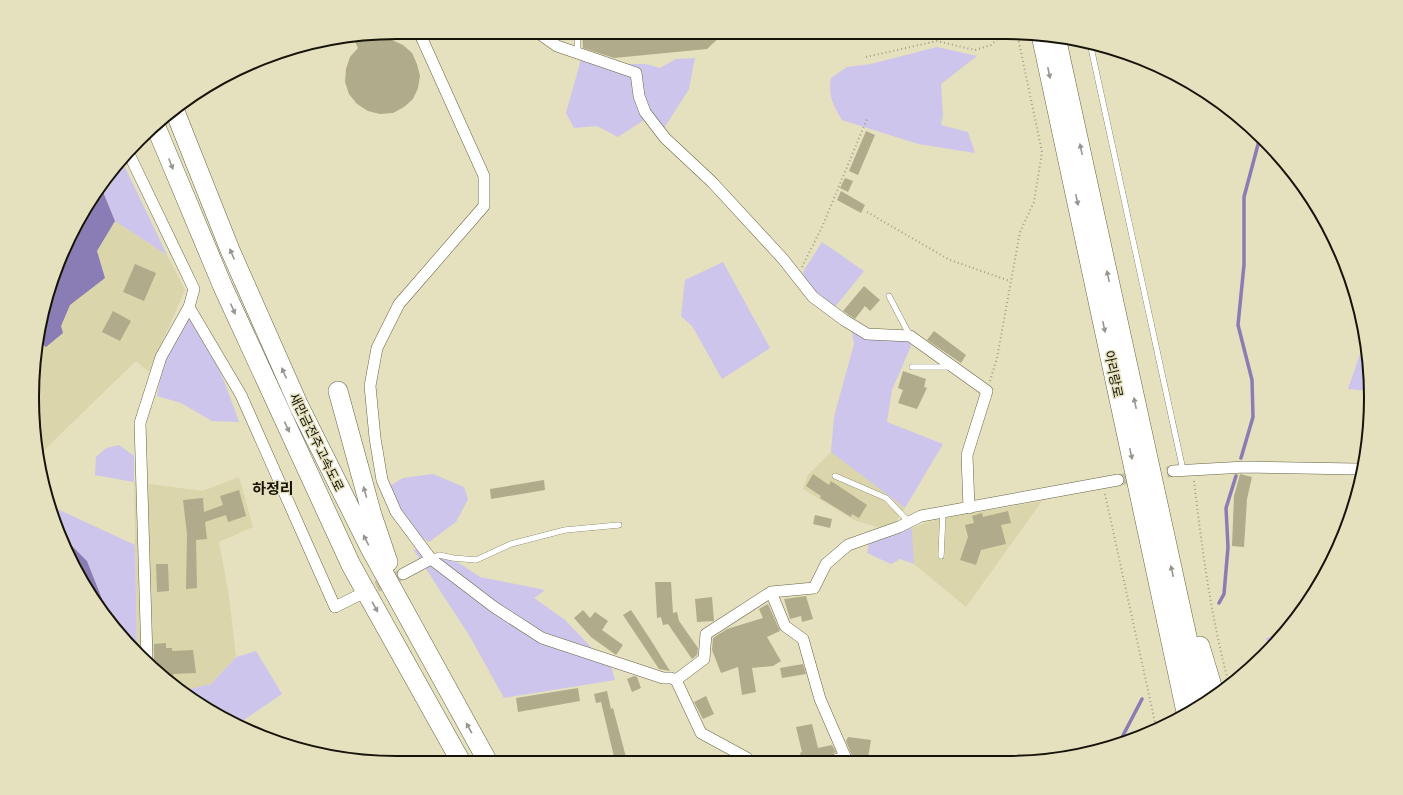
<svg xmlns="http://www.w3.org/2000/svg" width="1403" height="795" font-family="Karla,'Noto Sans KR',sans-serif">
  <rect width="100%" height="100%" fill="#e5e0be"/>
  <path fill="#dbd5ab" d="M115 221 167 255 185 290 149 372 136 361 40 454 33 421 41 343 46 347 60 326 70 305 105 278 97 251Z
    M831 452 905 508 893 526 877 527 854 520 803 489 808 475Z
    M239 477 253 527 219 542 229 596 236 657 211 684 185 690 137 650 134 482 203 491Z
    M1042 501 966 607 914 564 912 528 934 520Z"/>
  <path fill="#cdc5ec" d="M937 47 977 56 941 84 943 115 941 125 968 132 975 153 918 144 842 120C833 105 828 96 831 78L847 67 871 64Z
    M583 52 623 64H646L660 68 676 59 695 58 689 89 663 130 644 120 618 137 597 126 574 128 566 113Z
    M123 163 167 255 115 221 101 187Z
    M822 242 864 271 835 307 805 282 803 272Z
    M723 262 770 348 722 379 692 326 681 316 685 280Z
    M191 314C212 347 226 385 239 422L212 421 181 403 157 396 163 363Z
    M852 332 871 338 908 340 911 346 892 390 887 422 943 444 905 508 831 452 834 417 854 344Z
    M1366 350 1370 374V391L1348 389 1360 354Z
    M119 445 134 456V482L95 475 96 457 106 448Z
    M433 474 464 487 468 499 456 522 429 542C410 531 398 506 388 487L403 478Z
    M53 507 135 545 137 650 123 638 108 614 87 561 59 533Z
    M912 528 914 564 900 559 891 564 867 553 869 543Z
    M413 549 459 563 480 577 545 590 534 598 565 620 612 669 615 680 504 698 469 635Z
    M1282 633 1270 648 1266 638Z
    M256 651 282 694 238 724 215 714 185 690 211 684 236 657Z"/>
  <path fill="#8a7cb4" d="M101 187 115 221 97 251 105 278 70 305 61 326 63 333 46 347 41 343 45 303 94 194Z
    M59 533 87 561 108 614 60 537Z"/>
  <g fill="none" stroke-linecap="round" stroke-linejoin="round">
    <path stroke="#8a7cb4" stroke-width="3.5" d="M1241 458 1253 417 1252 380 1238 325 1244 265V197L1260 137
      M1219 603 1224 594 1228 547 1226 508 1236 476
      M1118 745 1142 699"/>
  </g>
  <path fill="#b0ab8a" d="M582 32H725L707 49 614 58 583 48Z
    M378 35 380 39 392 40 403 45 412 53 417 64 420 76 418 88 413 99 404 107 393 113 380 114 368 111 357 104 349 94 345 82 346 69 350 57 358 48 354 39Z
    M866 131 875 135 858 175 849 171Z
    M845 178 853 181 848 192 840 188Z
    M841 191 865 205 861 213 837 200Z
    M135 264 156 273 144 301 123 292Z
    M864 286 880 300 870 311 865 306 855 319 843 311Z
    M113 311 131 321 120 341 102 332Z
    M934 331 966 355 961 363 927 340Z
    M903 371 926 379 924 387 927 388 917 409 898 403 903 390 898 388Z
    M813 474 829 485 831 481 867 505 859 518 852 514 851 517 820 498 821 496 806 486Z
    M1240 474 1252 477 1247 499 1244 547 1232 546 1234 496Z
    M544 480 545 490 491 499 490 489Z
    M239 490 246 516 228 522 226 515 205 522 207 539 196 540 197 588 186 589 187 534 183 500 203 498 204 512 223 505 220 496Z
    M1008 511 1011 523 1001 525 1006 544 981 550 976 565 960 560 968 537 965 525 974 523 972 516 982 513 983 517Z
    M815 515 832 519 830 528 813 524Z
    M156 564H168L169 591 157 592Z
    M655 582H671L673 613 677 612 679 621 698 648 697 655 692 659 668 624 663 625 661 617 657 618Z
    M806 596 813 619 802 622 801 616 790 619 784 599Z
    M712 597 714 621 697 622 695 599Z
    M768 604 780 631 767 637 781 661 773 666 752 668 756 692 742 695 738 667 721 673 712 650 713 638 727 629 763 618 759 609Z
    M583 610 590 618 595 612 608 621 602 630 623 645 616 655 591 637 574 618Z
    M631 610 652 642 670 671 659 669 623 615Z
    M166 643V648H172V651L193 650 196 673 173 674 174 680 152 663 154 658V644Z
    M803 664 806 674 782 678 780 668Z
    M634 676 637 677 641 688 632 692 627 679Z
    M578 688 580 701 518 712 516 698Z
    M607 691 611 709 613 708 627 761H615L601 702 596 703 594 694Z
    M706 696 714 714 703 719 694 702Z
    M812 724 818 748 832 745 836 752 820 761H802L800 753 802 752 796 727Z
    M848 737 871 740 868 758 852 756 846 741Z"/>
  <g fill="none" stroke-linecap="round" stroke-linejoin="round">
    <path stroke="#c6c1a3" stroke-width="11" stroke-dasharray="11 5.5" stroke-linecap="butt" d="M1118 480 1173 471
      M362 594 403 574"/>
    <defs>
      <path id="lane" d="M577 32 578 54
        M1090 43 1183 470
        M889 296 910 336
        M912 367H950
        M835 476 886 498 909 522
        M941 556 943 512
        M431 559 439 555 453 558 476 560 511 544 565 530 619 525"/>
      <path id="street" d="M419 32 484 176V206L399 304 377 348 370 386 375 438 382 480 396 512 431 559
        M537 32 557 46 636 73 639 96 645 112 665 138 712 182 783 259 813 297 844 320 867 334 910 336 987 391 967 455 969 508
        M130 156 194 289 189 307 241 395 335 607 357 596
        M1173 471 1245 467 1357 469 1363 467
        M403 574 431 559 494 607 542 638 663 678H671L676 680 704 659 706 634 771 592 814 588 826 564 848 545 899 527 921 516 1118 480
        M771 592 785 626 803 639 820 699 847 761
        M147 658 140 423 161 357 189 307
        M676 680 701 733 747 758 748 761
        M832 761 844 757"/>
      <path id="highway" d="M1041 35 1186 712
        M1056 37 1202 705
        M174 109 230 250 299 406 371 550 488 762
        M156 127 223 287 351 565 461 762
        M338 391 372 515 388 562
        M1200 646 1215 696"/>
    </defs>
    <use href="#lane" stroke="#676344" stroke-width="6"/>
    <use href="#street" stroke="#676344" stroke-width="12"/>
    <use href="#highway" stroke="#676344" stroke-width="20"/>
    <path stroke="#a29e84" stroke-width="2" stroke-dasharray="1 3" stroke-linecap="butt" d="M866 57 937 41 975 50 991 45 1004 33
      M867 212 950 260 1010 281
      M802 267 822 227 867 119
      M990 381 997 358 1020 232 1034 202 1042 152 1017 33
      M1194 481C1202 549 1211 618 1229 684
      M1105 494 1156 727"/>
    <use href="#lane" stroke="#fff" stroke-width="5.5"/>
    <use href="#street" stroke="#fff" stroke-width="11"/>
    <use href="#highway" stroke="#fff" stroke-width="19"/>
  </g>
  <defs><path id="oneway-solid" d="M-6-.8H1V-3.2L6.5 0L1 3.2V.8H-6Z"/></defs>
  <g fill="#969590">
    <use href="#oneway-solid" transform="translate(1049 73) rotate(78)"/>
    <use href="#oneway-solid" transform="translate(1081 149) rotate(-102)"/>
    <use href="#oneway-solid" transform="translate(171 164) rotate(68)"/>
    <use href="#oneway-solid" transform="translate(1077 200) rotate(78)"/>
    <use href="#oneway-solid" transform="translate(232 254) rotate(-113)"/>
    <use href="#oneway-solid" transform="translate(1108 276) rotate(-102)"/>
    <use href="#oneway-solid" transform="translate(233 309) rotate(66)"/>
    <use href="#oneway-solid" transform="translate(1104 327) rotate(78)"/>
    <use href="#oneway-solid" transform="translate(284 373) rotate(-114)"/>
    <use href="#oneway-solid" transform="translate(1135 403) rotate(-102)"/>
    <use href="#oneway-solid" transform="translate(287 427) rotate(65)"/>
    <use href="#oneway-solid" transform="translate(1131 454) rotate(78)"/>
    <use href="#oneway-solid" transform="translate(365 492) rotate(-106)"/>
    <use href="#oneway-solid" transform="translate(366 540) rotate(-117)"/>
    <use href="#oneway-solid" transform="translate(1172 571) rotate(-103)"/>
    <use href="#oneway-solid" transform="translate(375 607) rotate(61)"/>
    <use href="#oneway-solid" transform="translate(469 728) rotate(-119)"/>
  </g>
  <g text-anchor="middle" stroke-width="3" stroke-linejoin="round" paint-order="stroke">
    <g font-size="13" fill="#161408" stroke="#e5e0be">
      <text transform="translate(1114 374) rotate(78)" y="5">아리랑로</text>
      <text transform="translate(317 442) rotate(64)" y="5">새만금전주고속도로</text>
    </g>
    <g font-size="15" font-weight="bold" fill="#161408" stroke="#e5e0be">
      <text x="273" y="494">하정리</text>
    </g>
  </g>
  <path d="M0 0H1403V795H0ZM397 39H1006A358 358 0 0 1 1364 397V398A358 358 0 0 1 1006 756H397A358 358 0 0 1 39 398V397A358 358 0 0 1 397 39Z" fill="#e5e0be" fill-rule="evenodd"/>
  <path fill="none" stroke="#161408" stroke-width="2" d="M397 39H1006A358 358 0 0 1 1364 397V398A358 358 0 0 1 1006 756H397A358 358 0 0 1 39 398V397A358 358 0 0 1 397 39Z"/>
</svg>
